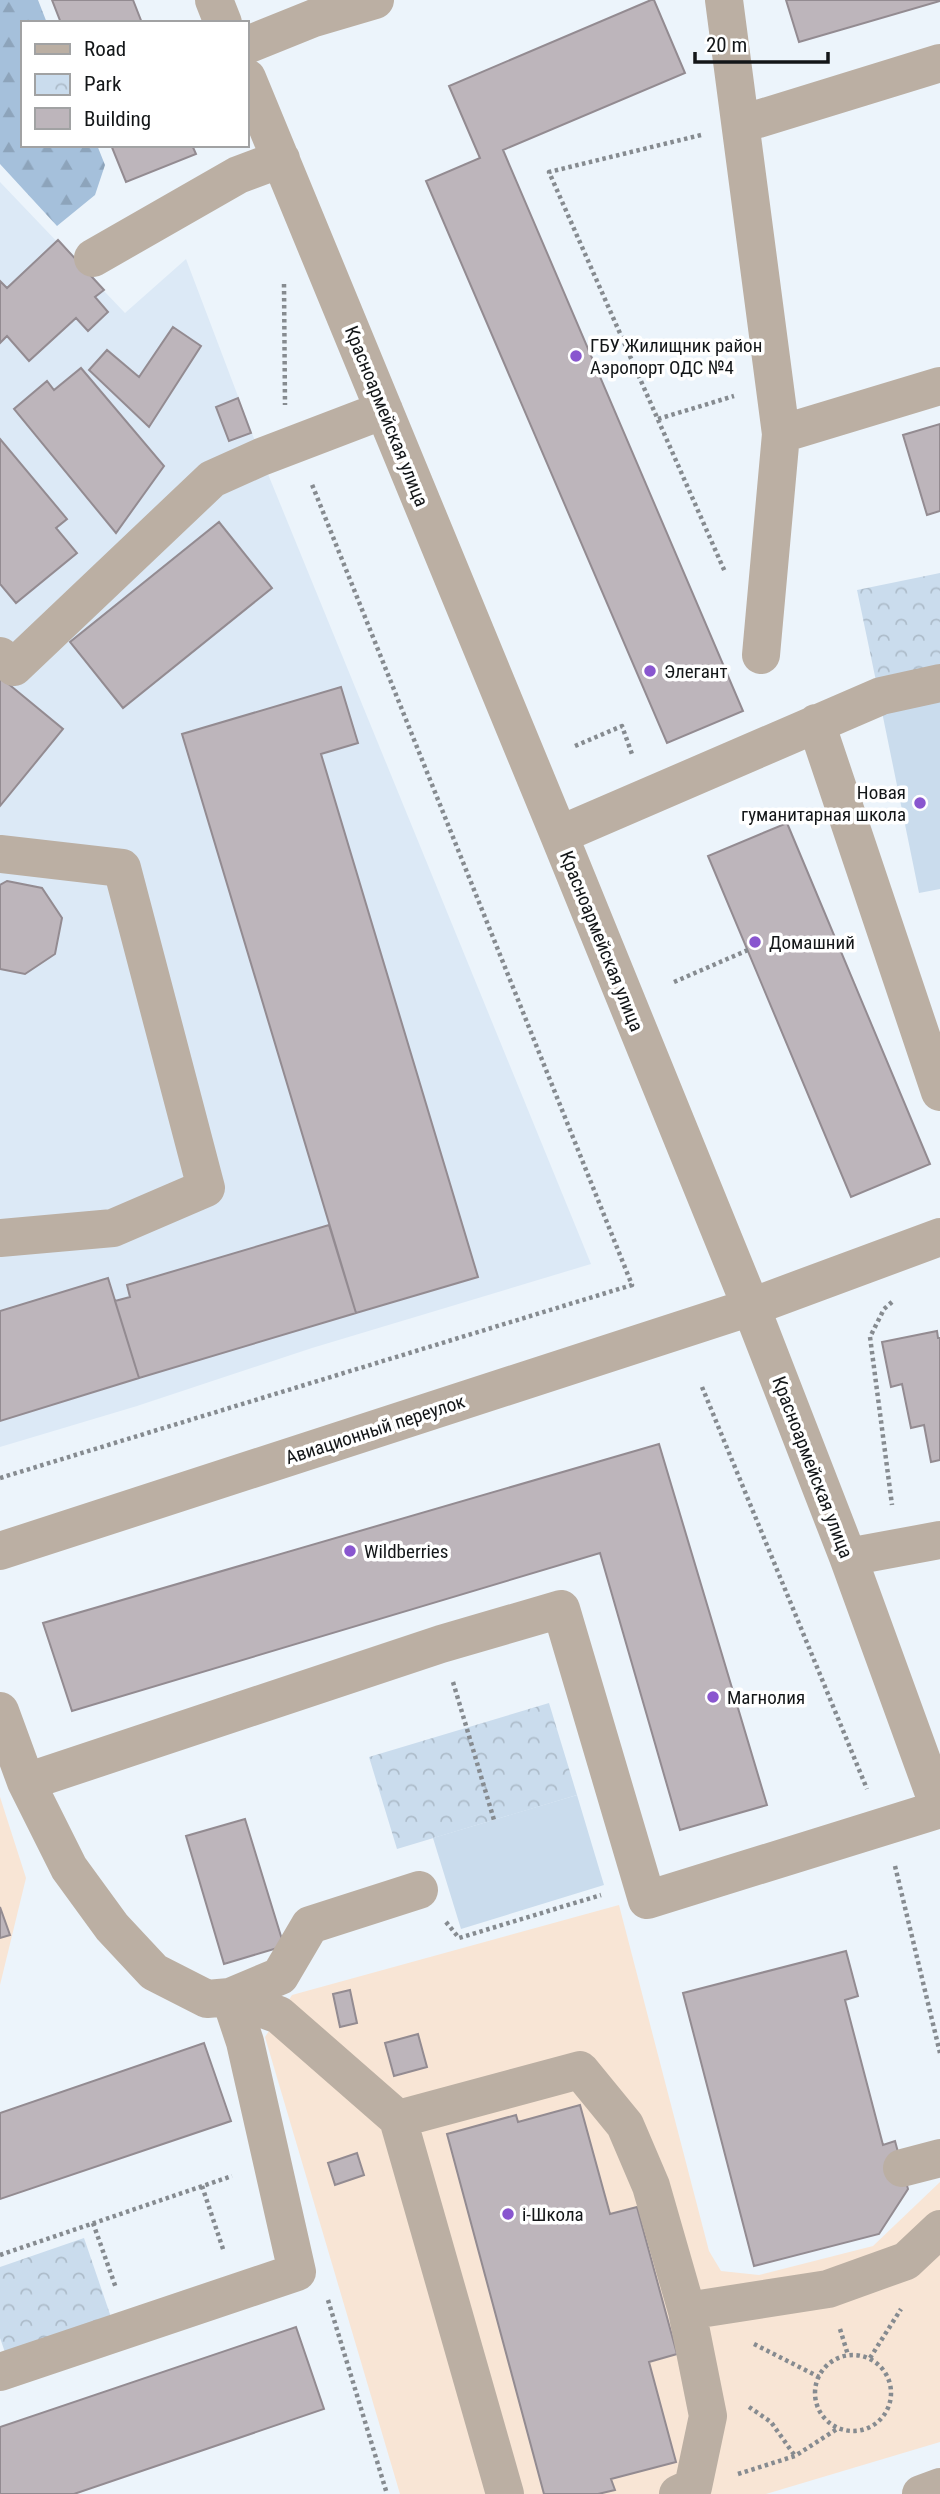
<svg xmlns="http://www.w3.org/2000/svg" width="940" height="2494" font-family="'Roboto Condensed',sans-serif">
  <defs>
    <pattern id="forest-firs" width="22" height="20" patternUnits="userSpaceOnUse" patternTransform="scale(1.75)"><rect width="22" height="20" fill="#a5c0db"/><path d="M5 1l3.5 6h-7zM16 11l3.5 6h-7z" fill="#8da4bb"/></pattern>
    <pattern id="park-crowns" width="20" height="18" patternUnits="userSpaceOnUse" patternTransform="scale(1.75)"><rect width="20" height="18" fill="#cadced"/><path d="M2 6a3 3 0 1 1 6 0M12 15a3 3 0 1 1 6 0" fill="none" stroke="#adbcca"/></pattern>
  </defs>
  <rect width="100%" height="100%" fill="#ecf4fb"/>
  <path fill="#dce9f6" d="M0 182 125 313 186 259 261 457 591 1264 312 1348 137 1406 0 1447Z"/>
  <path fill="#f8e5d5" d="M0 1797 26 1878 0 1985Z
    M619 1905 709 2251 721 2271 759 2275 873 2246 940 2182V2442L766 2494H400L265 2037 292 1995Z"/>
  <path fill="url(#forest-firs)" d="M0 0H38L47 23H23V145H97L105 165 95 195 57 226 0 164Z"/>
  <path fill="url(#park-crowns)" d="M940 573V668L876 681 857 590Z
    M549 1703 577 1795 397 1849 369 1757Z
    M84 2238 113 2323 7 2358 0 2338V2267Z"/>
  <path fill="#cadced" d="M940 701V889L919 893 882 712Z
    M577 1795 604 1885 461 1929 433 1838Z"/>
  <path fill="#bdb5bb" stroke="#938b91" stroke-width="2" d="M52 0H133L142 23H61Z
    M651 0H654L685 73 503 150 743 711 667 743 426 181 480 158 449 86Z
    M786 0H940V1L799 42Z
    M111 145H192L196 154 126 182Z
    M58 240 104 290 95 297 108 312 88 331 76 318 29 361 7 336 0 343V281L7 288Z
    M173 327 201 346 149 427 89 370 107 350 139 377Z
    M81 368 164 466 116 533 14 409 47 381 54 390Z
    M238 398 251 433 229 441 216 407Z
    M940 424V511L927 515 903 435Z
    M0 439 67 519 56 528 77 553 16 603 0 584Z
    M219 522 272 588 123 708 70 642Z
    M0 677 63 729 0 806Z
    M341 687 358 743 321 754 478 1277 356 1313 182 734Z
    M787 823 930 1164 851 1197 708 856Z
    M7 881 42 888 62 918 55 954 25 974 0 969V885Z
    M329 1225 356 1313 139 1378 115 1301 130 1297 127 1285Z
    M108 1278 139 1378 0 1421V1311Z
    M937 1331 938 1338H940V1460L931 1462 924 1425 911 1428 902 1384 891 1387 882 1342Z
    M659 1444 767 1805 680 1830 600 1553 72 1711 43 1623Z
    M245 1819 284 1946 224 1964 186 1836Z
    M0 1907 10 1935 0 1938Z
    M846 1951 858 1996 845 2000 883 2145 895 2141 908 2189 879 2234 754 2266 683 1993Z
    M350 1990 357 2023 340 2027 333 1994Z
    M418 2034 427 2067 394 2076 385 2043Z
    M204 2043 231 2121 0 2199V2113Z
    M580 2105 610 2214 637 2207 677 2354 649 2362 676 2462 611 2479 615 2490 598 2494H544L447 2134 516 2115 518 2122Z
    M357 2153 364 2175 335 2185 328 2163Z
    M296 2327 324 2409 74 2494H0V2427Z"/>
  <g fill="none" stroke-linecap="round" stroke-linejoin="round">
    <path stroke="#868b90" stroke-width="4.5" stroke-dasharray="3.5 3.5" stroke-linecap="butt" d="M701 135 549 172 725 572
      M284 284 285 405
      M658 419 734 396
      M575 746 622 726 633 757
      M674 982 748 950
      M892 1302 884 1309 870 1337 892 1505
      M702 1387 867 1789
      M0 1478 632 1285 311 482
      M453 1682 494 1820
      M895 1866 940 2053
      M446 1922 459 1938 601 1895
      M202 2186 224 2252
      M93 2223 116 2288
      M0 2255 232 2176
      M328 2300 387 2494
      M840 2329 848 2355
      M754 2344 819 2377
      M815 2393a38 38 0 1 1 76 0a38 38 0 1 1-76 0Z
      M870 2358 901 2309
      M749 2407 771 2422 795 2456
      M738 2474 795 2456 837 2429"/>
    <path stroke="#bbafa3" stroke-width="38" d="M214 0 223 23
      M724 0 781 434 761 655
      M247 45 314 18 375 0
      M247 78 559 835 751 1307 848 1557 940 1810
      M742 124 940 63
      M93 258 238 175 281 159
      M781 434 940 386
      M0 656 14 667 212 479 261 457 384 410
      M816 723 940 1092
      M559 835 881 696 940 683
      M0 854 122 868 206 1188 113 1228 0 1238
      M0 1551 751 1307 940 1237
      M848 1557 940 1540
      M0 1711 26 1782 69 1868 112 1927 154 1972 207 1999 230 1997 245 2042 297 2272 0 2372
      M26 1782 441 1644 561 1609 647 1900 940 1809
      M230 1997 280 1976 310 1925 419 1890
      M230 1997 279 2015 398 2119
      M902 2168 940 2158
      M687 2311 828 2289 906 2261 940 2229
      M505 2494 398 2119 580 2070 625 2125 651 2186 687 2311 708 2416 693 2487 678 2494
      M921 2494 940 2487"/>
  </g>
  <g fill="#8956cf" stroke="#fff" stroke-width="2.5">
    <circle cx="576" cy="356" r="7"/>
    <circle cx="650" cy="671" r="7"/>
    <circle cx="920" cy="803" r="7"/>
    <circle cx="755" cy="942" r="7"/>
    <circle cx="350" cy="1551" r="7"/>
    <circle cx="713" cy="1697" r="7"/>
    <circle cx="508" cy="2214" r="7"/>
  </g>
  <g text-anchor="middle" stroke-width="7" stroke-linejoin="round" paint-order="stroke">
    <g font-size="19" fill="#131618" stroke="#fff" text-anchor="start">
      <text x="590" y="352">ГБУ Жилищник район<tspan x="590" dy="22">Аэропорт ОДС №4</tspan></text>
      <text x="664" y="678">Элегант</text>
      <text x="906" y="799" text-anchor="end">Новая<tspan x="906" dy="22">гуманитарная школа</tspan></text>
      <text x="769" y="949">Домашний</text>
      <text x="364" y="1558">Wildberries</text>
      <text x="727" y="1704">Магнолия</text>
      <text x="522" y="2221">i-Школа</text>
    </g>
    <g font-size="19" fill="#131618" stroke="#fff">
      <text transform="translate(387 416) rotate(68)" y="7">Красноармейская улица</text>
      <text transform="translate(602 941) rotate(68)" y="7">Красноармейская улица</text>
      <text transform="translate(375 1429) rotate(-18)" y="7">Авиационный переулок</text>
      <text transform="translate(813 1467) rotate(69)" y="7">Красноармейская улица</text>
    </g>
  </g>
  <rect x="21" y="21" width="228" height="126" fill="#ffffff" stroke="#a1a2a3" stroke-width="2"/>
  <rect x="35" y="44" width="35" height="10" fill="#bbafa3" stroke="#a1a2a3" stroke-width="2"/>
  <text x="84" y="56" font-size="21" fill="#131618">Road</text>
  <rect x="35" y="74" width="35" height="21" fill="url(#park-crowns)" stroke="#a1a2a3" stroke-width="2"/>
  <text x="84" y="91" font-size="21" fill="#131618">Park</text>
  <rect x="35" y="108" width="35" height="21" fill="#bdb5bb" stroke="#a1a2a3" stroke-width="2"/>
  <text x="84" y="126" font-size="21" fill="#131618">Building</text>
  <path d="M695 52v10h133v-10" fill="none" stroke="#131618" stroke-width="3.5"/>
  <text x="706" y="52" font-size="21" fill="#131618" stroke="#ffffff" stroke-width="5" paint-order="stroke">20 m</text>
</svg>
